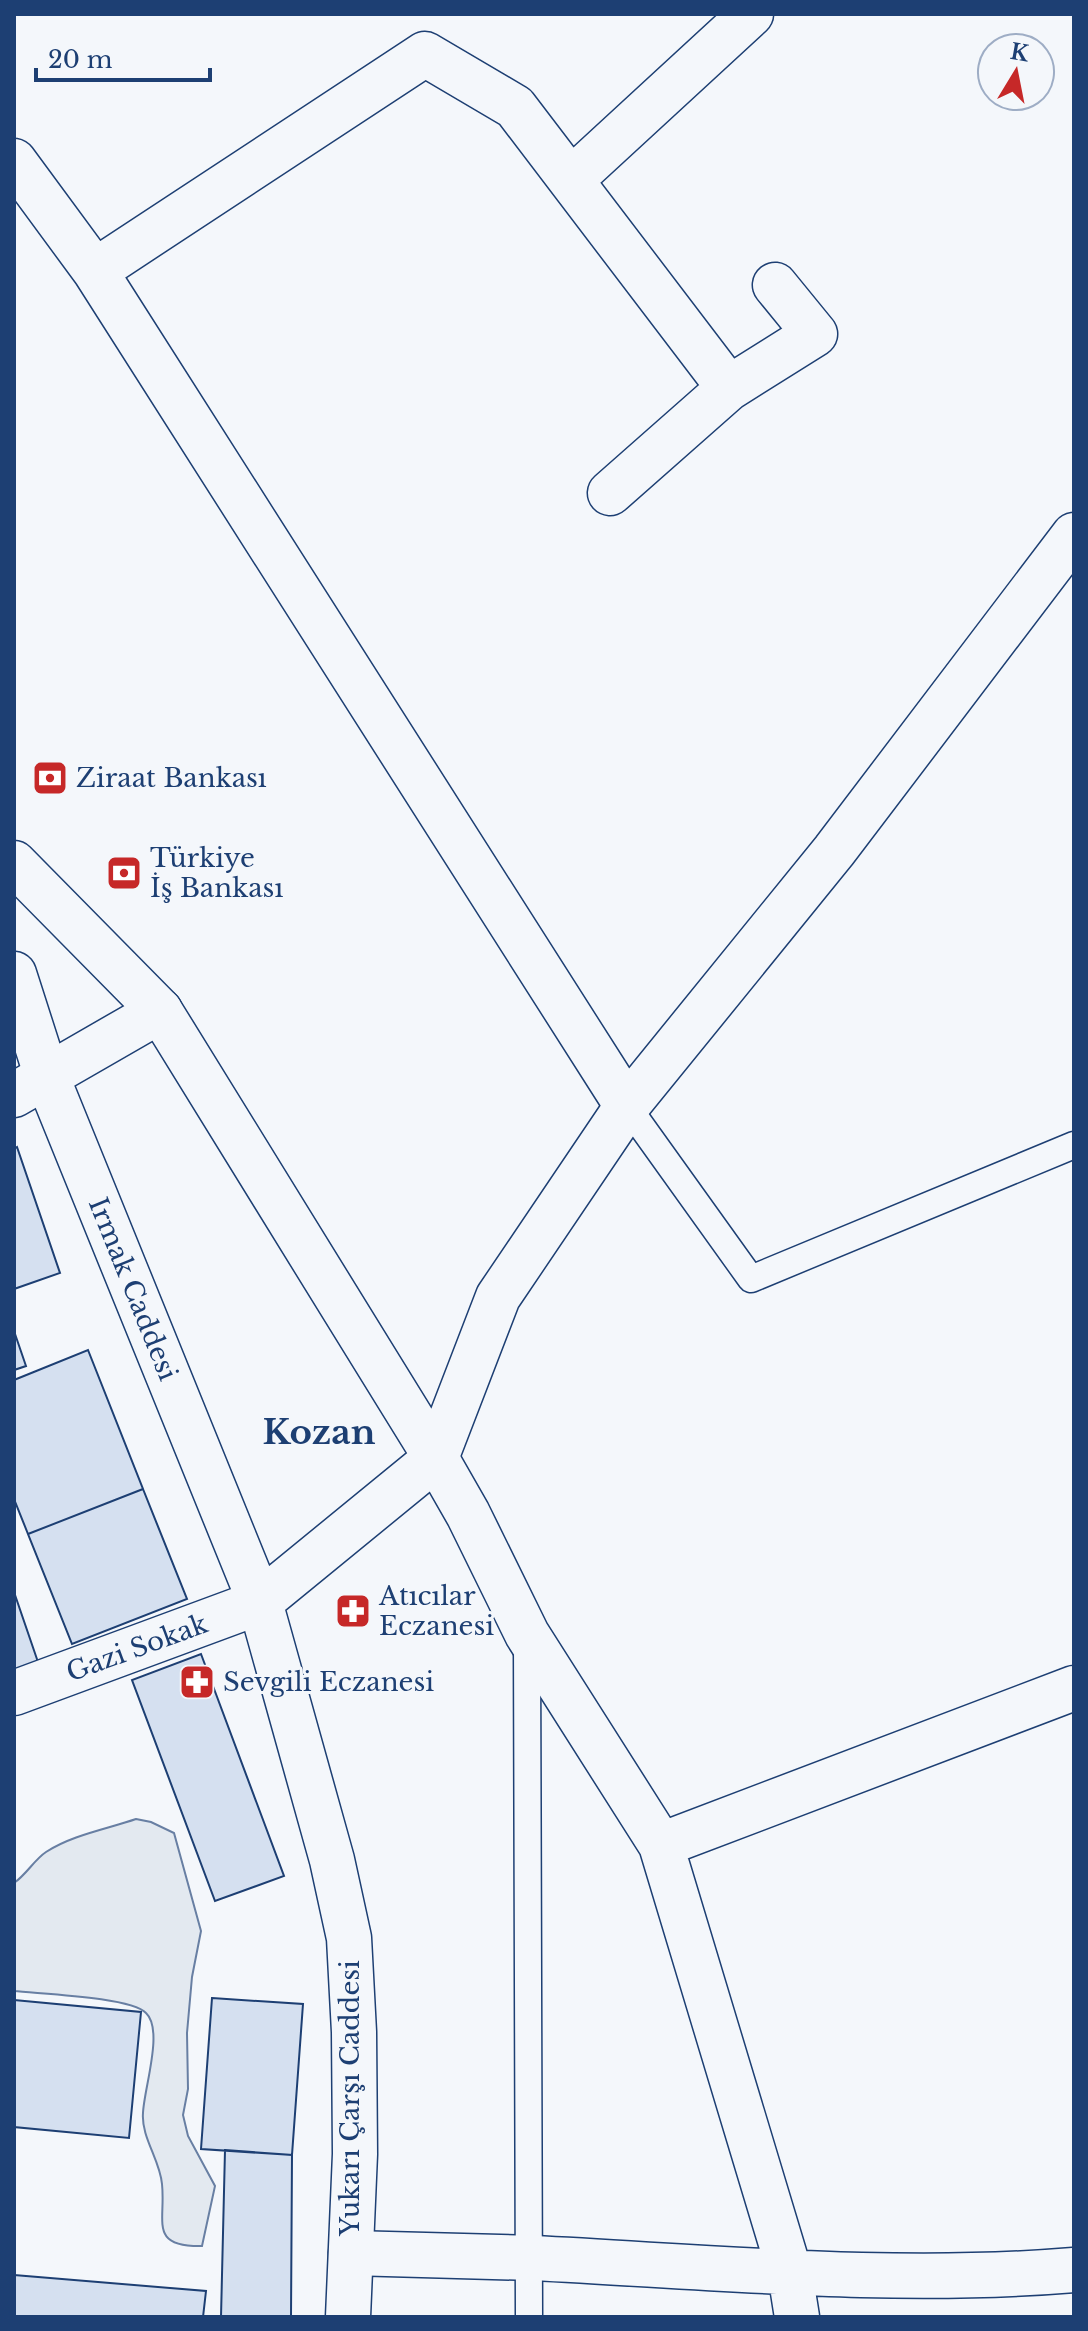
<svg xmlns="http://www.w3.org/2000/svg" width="1088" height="2331" font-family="'Libre Baskerville',serif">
  <rect width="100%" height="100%" fill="#f4f7fb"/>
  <path fill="#e3e9f0" stroke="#687fa3" stroke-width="2" d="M136 1819 151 1822 174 1833 201 1931 192 1977 187 2033 188 2089 183 2115 188 2136 215 2186 202 2246C148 2247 166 2221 162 2184 160 2160 141 2137 143 2113 144 2088 164 2030 146 2013 131 1997 40 1994 14 1991V1883C27 1874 34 1860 46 1852 72 1835 107 1829 136 1819Z"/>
  <path fill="#d5e0f0" stroke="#1d3f73" stroke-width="2" d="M17 1147 60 1273 14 1289V1149Z
    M14 1331 26 1366 14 1370Z
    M88 1350 143 1489 28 1534 14 1499V1380Z
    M143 1489 187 1599 72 1644 28 1534Z
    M14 1592 39 1665 14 1673Z
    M201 1654 284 1876 215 1901 132 1680Z
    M212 1998 303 2004 292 2155 201 2149Z
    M14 2000 141 2012 129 2138 14 2127Z
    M225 2150 292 2155 291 2317H221Z
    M14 2275 206 2291 203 2317H14Z"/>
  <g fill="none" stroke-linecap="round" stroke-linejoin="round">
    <defs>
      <path id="lane" d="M627 1106 751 1279 1074 1145
        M527 1641 529 2317"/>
      <path id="street" d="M14 161 95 271 627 1106
        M573 178 751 14
        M95 271 425 54 515 107 729 388
        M610 493 729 388 815 334 775 285
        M14 1095 160 1011
        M436 1458 468 1514 527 1634 661 1845 790 2273 797 2317
        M14 1693 260 1602
        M661 1845 1074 1688
        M351 2253C411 2255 472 2256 533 2258 713 2267 894 2285 1074 2270"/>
      <path id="secondary" d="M14 863 160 1011 436 1458
        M14 974 47 1077 260 1602 332 1860 349 1938 354 2032 355 2154 348 2317
        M260 1602 436 1458 498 1297 627 1106 834 851 1074 535"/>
    </defs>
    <use href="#lane" stroke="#1d3f73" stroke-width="29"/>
    <use href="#street" stroke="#1d3f73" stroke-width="47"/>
    <use href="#secondary" stroke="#1d3f73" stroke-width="47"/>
    <use href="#lane" stroke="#f4f7fb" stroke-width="26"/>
    <use href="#street" stroke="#f4f7fb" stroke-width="44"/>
    <use href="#secondary" stroke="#f4f7fb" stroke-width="44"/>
  </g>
  <defs>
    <symbol id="bank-square" viewBox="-11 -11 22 22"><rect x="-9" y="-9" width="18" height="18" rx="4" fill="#c62828" stroke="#f4f7fb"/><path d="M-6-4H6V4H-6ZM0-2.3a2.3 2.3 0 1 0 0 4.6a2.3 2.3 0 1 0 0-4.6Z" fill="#fff"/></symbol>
    <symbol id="pharmacy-square" viewBox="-11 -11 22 22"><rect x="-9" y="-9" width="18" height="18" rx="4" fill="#c62828" stroke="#f4f7fb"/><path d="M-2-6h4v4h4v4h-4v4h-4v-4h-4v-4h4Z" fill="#fff"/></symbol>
  </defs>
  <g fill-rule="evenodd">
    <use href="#bank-square" x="30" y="758" width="40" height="40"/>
    <use href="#bank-square" x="104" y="853" width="40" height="40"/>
    <use href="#pharmacy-square" x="333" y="1591" width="40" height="40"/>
    <use href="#pharmacy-square" x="177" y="1662" width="40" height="40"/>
  </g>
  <g text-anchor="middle" stroke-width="6" stroke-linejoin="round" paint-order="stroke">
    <g font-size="26" fill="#1d3f73" stroke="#f4f7fb" text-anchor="start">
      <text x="76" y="787">Ziraat Bankası</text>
      <text x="150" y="867">Türkiye<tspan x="150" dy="30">İş Bankası</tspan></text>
      <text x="379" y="1605">Atıcılar<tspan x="379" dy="30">Eczanesi</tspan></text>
      <text x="223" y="1691">Sevgili Eczanesi</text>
    </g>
    <g font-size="26" fill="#1d3f73" stroke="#f4f7fb">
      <text transform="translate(133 1289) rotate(68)" y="9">Irmak Caddesi</text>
      <text transform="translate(137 1648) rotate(-20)" y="9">Gazi Sokak</text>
      <text transform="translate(350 2098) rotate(-90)" y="9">Yukarı Çarşı Caddesi</text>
    </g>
    <g font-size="34" font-weight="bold" fill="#1d3f73" stroke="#f4f7fb">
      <text x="319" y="1444">Kozan</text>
    </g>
  </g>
  <rect width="1088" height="2331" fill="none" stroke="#1d3f73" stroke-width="32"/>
  <g transform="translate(1016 72) rotate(10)"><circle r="38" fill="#f4f7fb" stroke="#9eadc5" stroke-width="2"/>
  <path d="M0-6L14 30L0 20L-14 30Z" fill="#c62828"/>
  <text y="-12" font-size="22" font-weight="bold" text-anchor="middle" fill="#1d3f73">K</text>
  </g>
  <path d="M36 68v12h174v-12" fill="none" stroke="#1d3f73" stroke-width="4"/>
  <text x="48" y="68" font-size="24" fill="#1d3f73" stroke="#f4f7fb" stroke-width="6" paint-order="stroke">20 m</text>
</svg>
